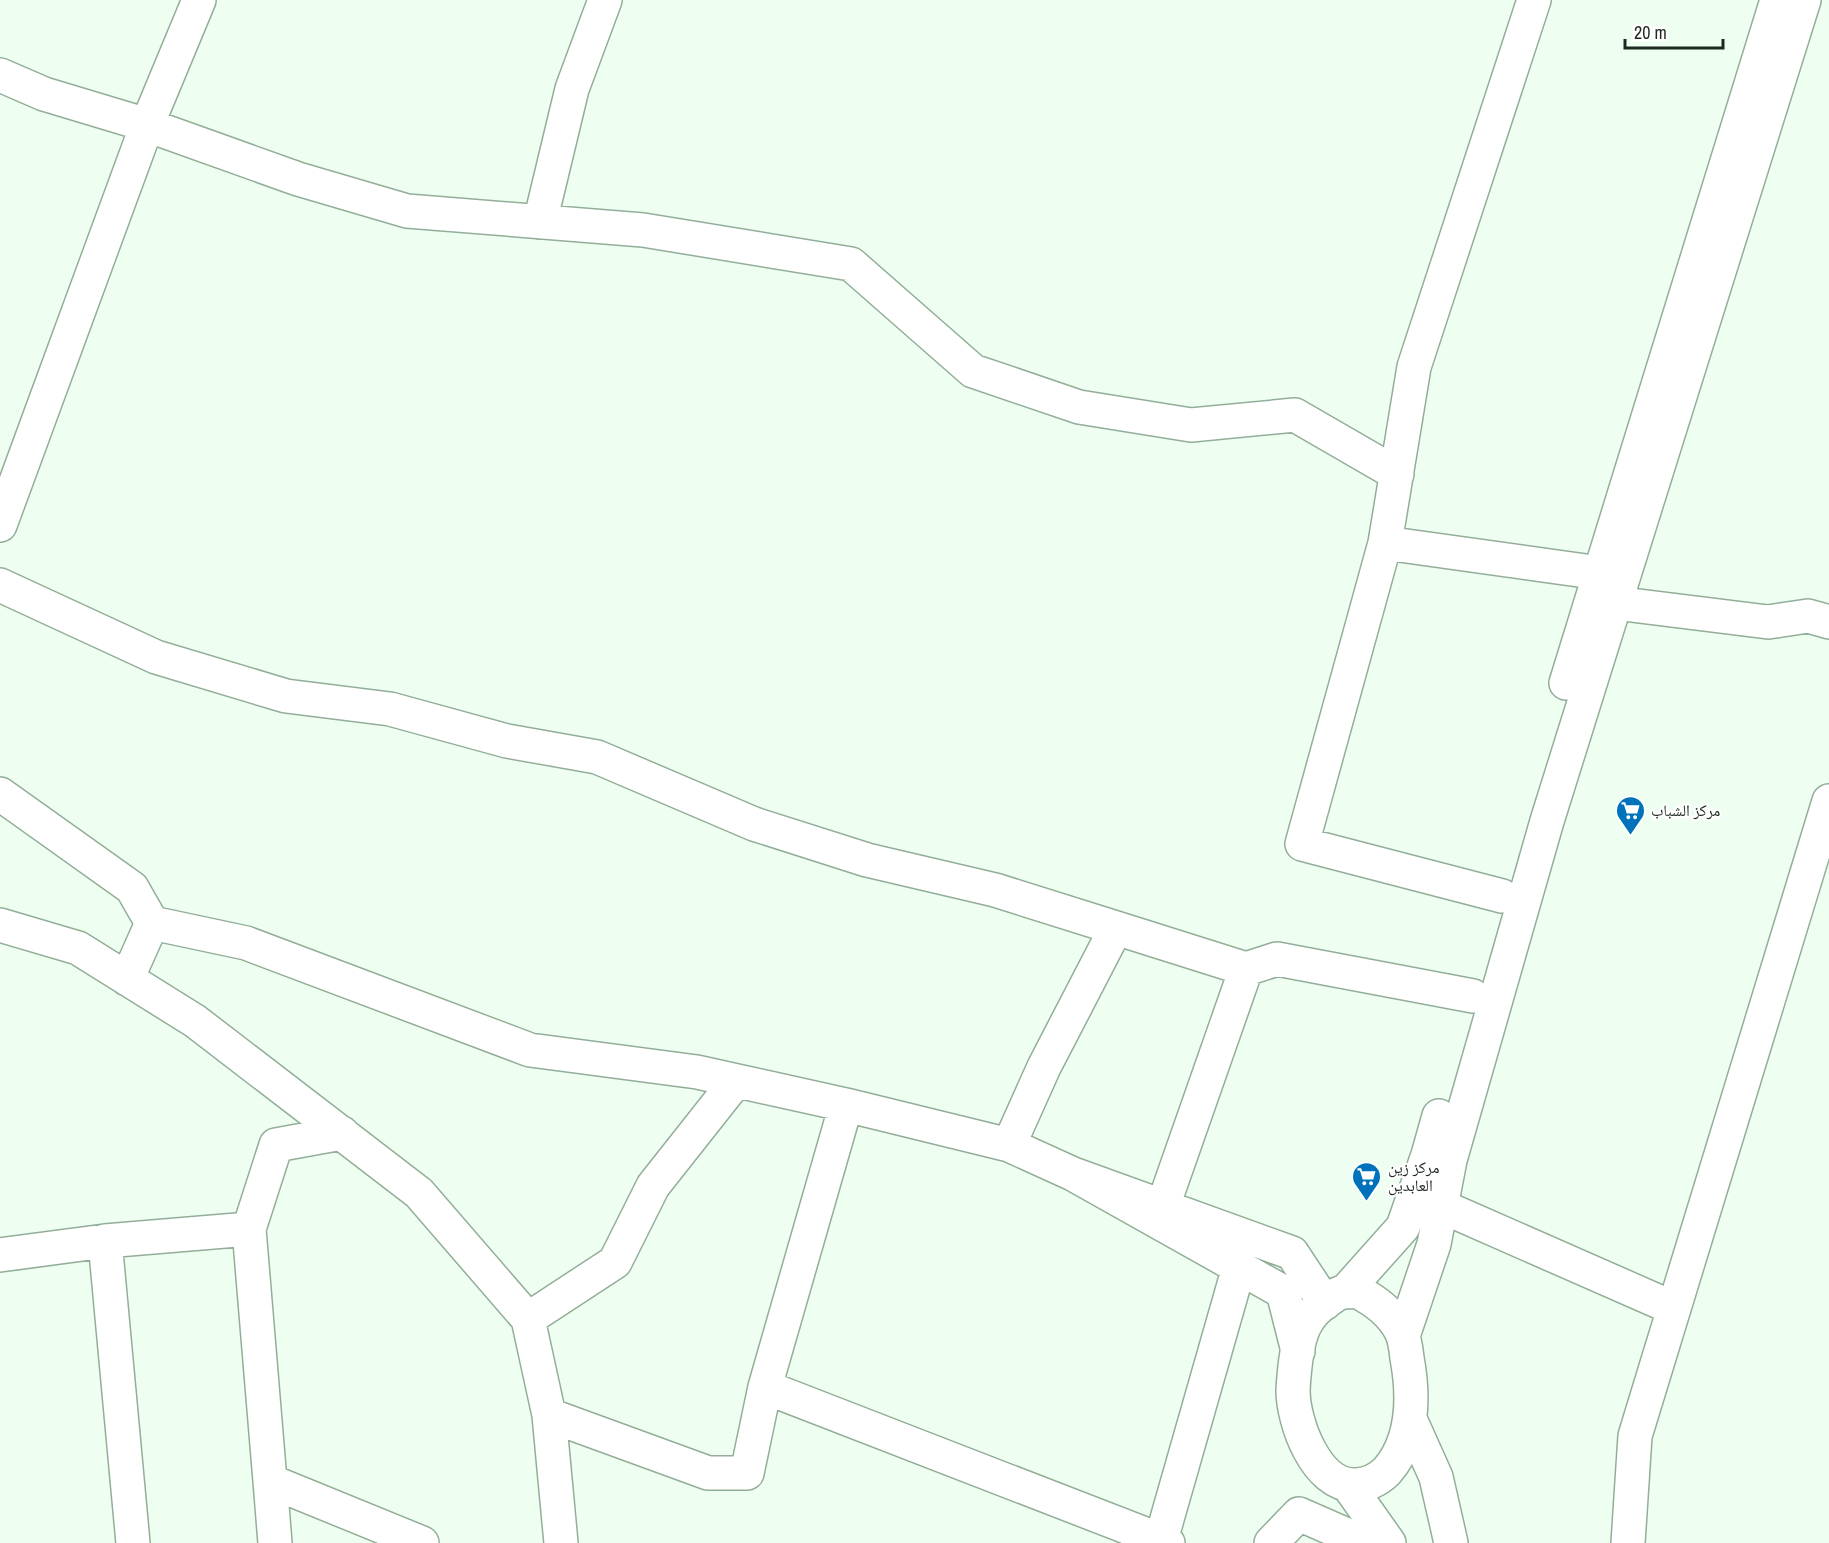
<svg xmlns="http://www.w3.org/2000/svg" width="1829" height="1543" font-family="'Archivo Narrow','Noto Naskh Arabic',sans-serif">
  <rect width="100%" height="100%" fill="#eefff1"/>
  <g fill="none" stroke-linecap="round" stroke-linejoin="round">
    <defs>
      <path id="minor" d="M0 75 44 94 147 125 199 0
        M540 222 572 89 605 0
        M0 525 147 125 298 179 407 211 643 230 851 264 973 371 1079 407 1191 425 1295 415 1397 474
        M1385 543 1600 573
        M0 585 156 657 286 696 390 709 507 741 597 757 754 824 867 860 995 890 1116 928 1044 1067 1009 1145
        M1615 603 1768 622 1808 616 1829 622
        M0 794 132 888 152 923 127 979
        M1502 896 1302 844 1385 543 1414 367 1534 0
        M152 923 246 943 530 1050 697 1072 846 1105 1009 1145 1073 1174
        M0 925 78 948 195 1021 419 1193 528 1319 549 1415 561 1543
        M1116 928 1246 969
        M846 1105 765 1387 1168 1543
        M1163 1206 1246 969 1277 959 1473 996
        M1441 1206 1673 1308
        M249 1229 270 1481 422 1543
        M105 1241 249 1229 276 1145 342 1133
        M0 1255 105 1241 133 1543
        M528 1319 615 1262 653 1186 736 1081
        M1298 1351 1283 1292 1073 1174 1292 1253 1325 1303
        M549 1415 708 1473H747L765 1387
        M270 1481 275 1543
        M1161 1540 1239 1267
        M1271 1543 1299 1514 1365 1543
        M1628 1543 1635 1436 1829 801"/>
      <path id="major" d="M1566 683 1777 0
        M1345 1292 1403 1227 1428 1155 1439 1116
        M1358 1292C1376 1301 1391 1312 1401 1331 1405 1339 1406 1349 1407 1358 1414 1396 1414 1440 1387 1471 1378 1480 1367 1485 1355 1485 1316 1486 1293 1422 1293 1390 1294 1373 1297 1342 1304 1327 1309 1316 1319 1306 1328 1300 1332 1298 1336 1294 1340 1293 1345 1291 1353 1292 1358 1292Z
        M1403 1336 1434 1244 1450 1160 1547 821 1804 0
        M1410 1419 1436 1477 1451 1543
        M1348 1485 1389 1543"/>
    </defs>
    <use href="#minor" stroke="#93ae98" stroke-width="36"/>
    <use href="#major" stroke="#93ae98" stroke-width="36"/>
    <use href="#minor" stroke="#fff" stroke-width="33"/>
    <use href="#major" stroke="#fff" stroke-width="33"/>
  </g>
  <defs>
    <symbol id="supermarket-pin" viewBox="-11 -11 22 30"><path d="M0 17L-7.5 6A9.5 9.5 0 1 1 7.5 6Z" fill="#0072bc" stroke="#fff"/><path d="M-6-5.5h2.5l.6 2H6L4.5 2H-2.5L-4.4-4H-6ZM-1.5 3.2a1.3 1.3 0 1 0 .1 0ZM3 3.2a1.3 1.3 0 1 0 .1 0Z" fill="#fff"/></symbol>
  </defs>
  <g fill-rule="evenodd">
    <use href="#supermarket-pin" x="1614" y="794" width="33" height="45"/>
    <use href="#supermarket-pin" x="1350" y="1160" width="33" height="45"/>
  </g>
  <g text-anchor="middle" stroke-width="4.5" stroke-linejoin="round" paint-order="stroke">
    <g font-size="16" fill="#1e2820" stroke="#fff" text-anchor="start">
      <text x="1651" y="816">مركز الشباب</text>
      <text x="1388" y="1173">مركز زين<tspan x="1388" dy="18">العابدين</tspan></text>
    </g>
  </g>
  <path d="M1625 39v9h98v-9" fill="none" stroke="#1e2820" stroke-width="3"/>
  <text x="1634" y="39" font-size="18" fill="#1e2820" stroke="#ffffff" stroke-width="4.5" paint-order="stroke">20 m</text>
</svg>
